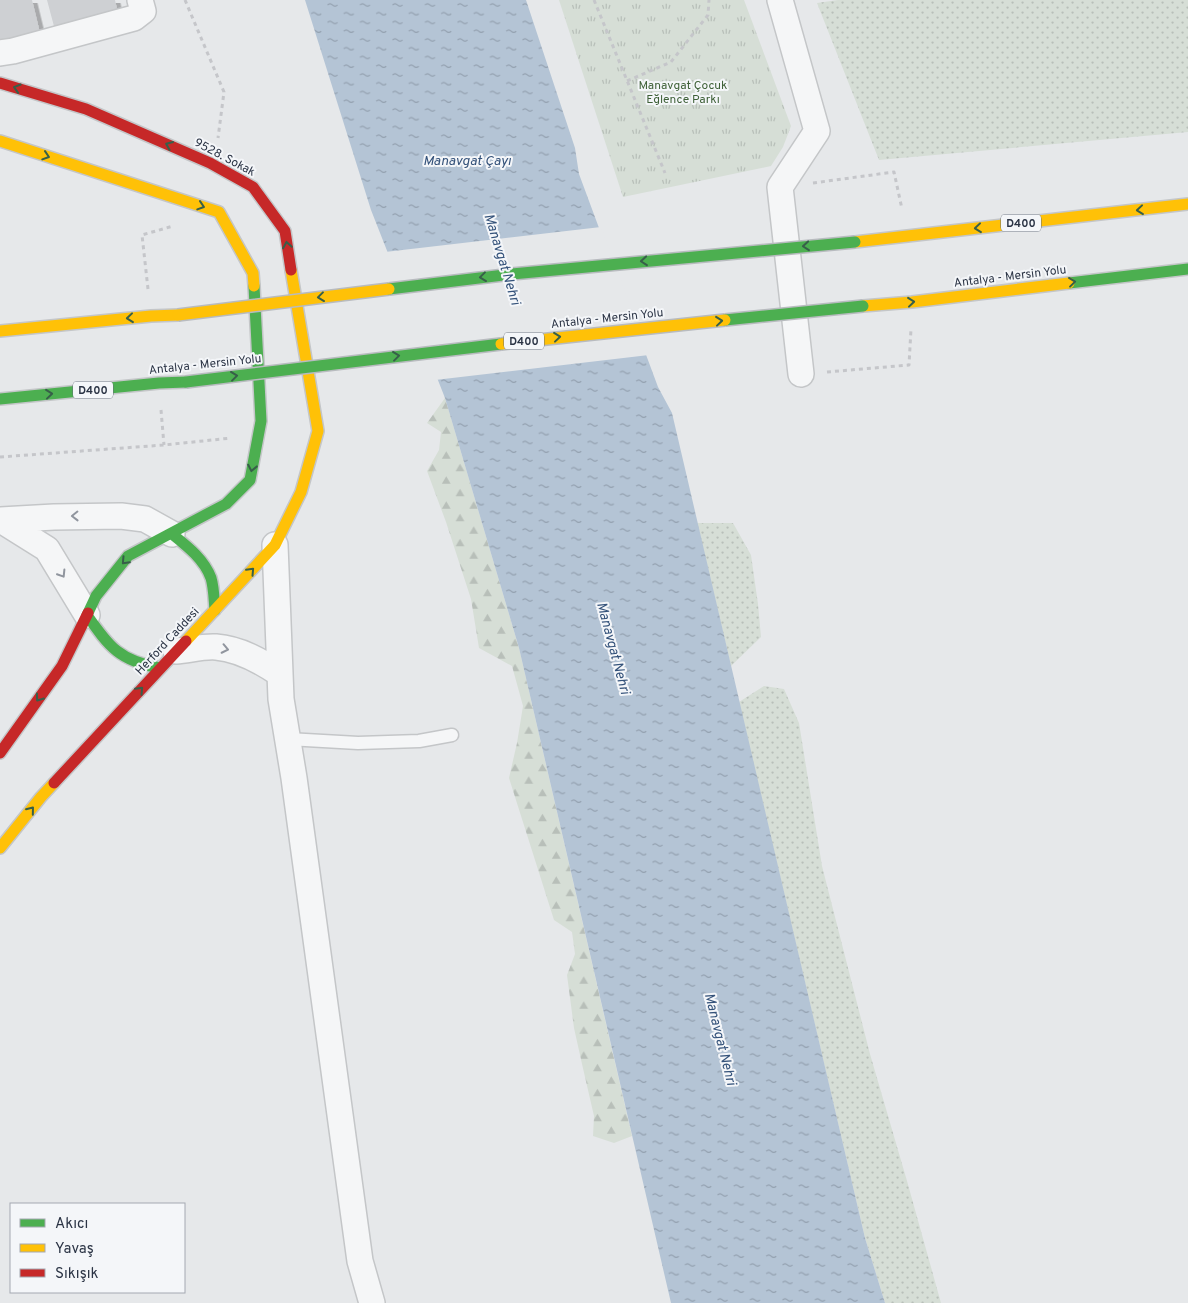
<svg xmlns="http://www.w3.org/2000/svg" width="1188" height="1303" font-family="Overpass,sans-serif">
  <defs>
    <pattern id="grass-dots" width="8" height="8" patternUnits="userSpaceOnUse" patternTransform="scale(1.25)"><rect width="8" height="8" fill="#d6ded6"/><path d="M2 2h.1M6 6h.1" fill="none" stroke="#b8bfb9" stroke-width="1.8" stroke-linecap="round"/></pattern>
    <pattern id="forest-firs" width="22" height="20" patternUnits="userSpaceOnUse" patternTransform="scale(1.25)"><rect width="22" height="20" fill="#d6ded6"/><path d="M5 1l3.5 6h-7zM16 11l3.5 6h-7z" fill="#b8bfb9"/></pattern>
    <pattern id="park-tufts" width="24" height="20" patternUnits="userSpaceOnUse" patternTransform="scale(1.25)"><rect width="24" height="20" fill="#d6ded6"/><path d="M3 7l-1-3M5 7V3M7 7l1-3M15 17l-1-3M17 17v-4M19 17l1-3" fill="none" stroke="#b8bfb9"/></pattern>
    <pattern id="water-ripples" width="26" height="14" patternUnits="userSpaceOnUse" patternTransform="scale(1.25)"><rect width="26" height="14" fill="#b4c4d5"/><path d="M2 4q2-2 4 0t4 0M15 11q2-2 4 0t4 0" fill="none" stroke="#93a0af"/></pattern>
    <filter id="shadow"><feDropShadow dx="5.5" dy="3" stdDeviation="0" flood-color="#0004"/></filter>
  </defs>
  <rect width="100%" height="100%" fill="#e6e8ea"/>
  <path fill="url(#grass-dots)" d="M838 0H1188V132L879 160 817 3Z
    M697 523H733L751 555 758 604 761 637 731 666Z
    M764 686 784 689 799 723 822 866 870 1054 907 1181 941 1303H885L865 1238 739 702Z"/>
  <path fill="url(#forest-firs)" d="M445 398 519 648 632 1136 614 1143 593 1136 594 1116 582 1064 574 1028 567 975 575 954 572 932 554 920 509 778 517 743 523 706 512 666 479 648 471 599 446 522 427 471 439 450 441 432 427 423Z"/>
  <path fill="url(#park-tufts)" d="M559 0H744L791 126 783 147 771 166 623 197Z"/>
  <path fill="url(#water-ripples)" d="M305 0H526L575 148 579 174 658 387 672 413 865 1238 885 1303H671L519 648 445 398 371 210Z"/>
  <path fill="#e6e8ea" d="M601 227 649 355 435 380 385 252Z"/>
  <path fill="#ced0d3" filter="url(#shadow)" d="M0 0H32L40 33 0 43Z
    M47 0H115L118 14 55 30Z"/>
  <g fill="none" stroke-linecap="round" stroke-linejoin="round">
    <defs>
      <path id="lane" d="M288 739 358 743 419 741 452 735"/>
      <path id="street" d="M780 0 817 131 780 187 801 374
        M0 53 13 51 134 18 143 11 140 0
        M0 520 54 517 121 516 145 519 172 534
        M1 520 47 549 87 615
        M275 545 281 699 294 778 360 1261 372 1303
        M176 651C189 650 203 646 216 647 240 649 261 661 280 674"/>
      <path id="fast" d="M1069 283 1188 269
        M0 399 159 383 186 382
        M172 534C187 546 204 559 211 578 214 588 214 600 215 610
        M88 613 96 596 128 556 226 504 250 480 261 421 254 286
        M87 615C109 647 120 661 160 668"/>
      <path id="slow" d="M0 141 219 212 253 273 254 286
        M855 242 1188 204
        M863 306 912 302 1069 283
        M0 331 151 316 178 315
        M186 641 275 545 301 492 318 431 291 270
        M0 848 41 797 54 783"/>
      <path id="jam" d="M0 83 86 109 210 163 253 187 285 231 291 270
        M0 753 62 666 88 613
        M54 783 186 641"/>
    </defs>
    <use href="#lane" stroke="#c4c6c8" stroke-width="15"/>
    <use href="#street" stroke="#c4c6c8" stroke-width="28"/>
    <use href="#fast" stroke="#c4c6c8" stroke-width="14"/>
    <use href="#slow" stroke="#c4c6c8" stroke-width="14"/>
    <use href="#jam" stroke="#c4c6c8" stroke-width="14"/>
    <path stroke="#c5c6ca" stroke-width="3" stroke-dasharray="4 4" stroke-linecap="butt" d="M185 0 224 92 218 138
      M594 0 665 173
      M627 81 671 62 708 15 709 0
      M813 183 894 172 902 209
      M148 289 142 235 173 226
      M827 372 909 365 911 329
      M161 410 164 445
      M0 457 164 445 231 438"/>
    <use href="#lane" stroke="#f5f6f7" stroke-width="12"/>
    <use href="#street" stroke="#f5f6f7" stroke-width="25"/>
    <use href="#fast" stroke="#4caf50" stroke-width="11"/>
    <use href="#slow" stroke="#ffc107" stroke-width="11"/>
    <use href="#jam" stroke="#c62828" stroke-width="11"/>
    <defs>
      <path id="fast-bridge" d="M389 289 512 274 855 242
        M725 320 863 306
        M186 382 501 344"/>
      <path id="slow-bridge" d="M178 315 389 289
        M501 344 725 320"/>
    </defs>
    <use href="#fast-bridge" stroke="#b8bbbf" stroke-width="14" stroke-linecap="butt"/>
    <use href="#slow-bridge" stroke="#b8bbbf" stroke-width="14" stroke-linecap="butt"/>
    <use href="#fast-bridge" stroke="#4caf50" stroke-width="11"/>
    <use href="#slow-bridge" stroke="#ffc107" stroke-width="11"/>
  </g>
  <defs><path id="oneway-chevron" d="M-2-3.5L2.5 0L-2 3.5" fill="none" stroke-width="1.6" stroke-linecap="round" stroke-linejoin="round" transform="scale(1.25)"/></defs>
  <g stroke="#375f49">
    <use href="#oneway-chevron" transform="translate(17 88) rotate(-163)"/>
    <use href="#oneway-chevron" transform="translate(169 145) rotate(-157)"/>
    <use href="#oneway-chevron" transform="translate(46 156) rotate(18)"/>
    <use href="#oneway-chevron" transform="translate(201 206) rotate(18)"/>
    <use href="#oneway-chevron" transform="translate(1140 210) rotate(174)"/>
    <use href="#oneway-chevron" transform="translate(978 228) rotate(174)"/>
    <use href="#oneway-chevron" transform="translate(287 245) rotate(-99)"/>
    <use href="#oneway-chevron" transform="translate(806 246) rotate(175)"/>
    <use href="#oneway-chevron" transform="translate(644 261) rotate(175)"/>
    <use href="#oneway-chevron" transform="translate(483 277) rotate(173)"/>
    <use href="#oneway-chevron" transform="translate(1072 282) rotate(-7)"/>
    <use href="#oneway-chevron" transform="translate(321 297) rotate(173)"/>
    <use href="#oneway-chevron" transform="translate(911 302) rotate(-6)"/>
    <use href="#oneway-chevron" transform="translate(130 318) rotate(174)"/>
    <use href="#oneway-chevron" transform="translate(719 321) rotate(-6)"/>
    <use href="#oneway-chevron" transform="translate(557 337) rotate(-6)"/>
    <use href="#oneway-chevron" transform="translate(396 356) rotate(-7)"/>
    <use href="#oneway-chevron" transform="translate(234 376) rotate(-7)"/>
    <use href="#oneway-chevron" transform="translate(49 394) rotate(-6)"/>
    <use href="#oneway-chevron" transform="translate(252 468) rotate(101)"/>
    <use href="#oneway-chevron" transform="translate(125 561) rotate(133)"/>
    <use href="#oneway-chevron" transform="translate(251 571) rotate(-47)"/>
    <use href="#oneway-chevron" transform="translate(140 690) rotate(-47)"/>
    <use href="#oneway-chevron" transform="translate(39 698) rotate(126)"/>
    <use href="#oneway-chevron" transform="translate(31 810) rotate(-51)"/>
  </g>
  <g stroke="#90959e">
    <use href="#oneway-chevron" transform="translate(75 516) rotate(179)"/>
    <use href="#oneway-chevron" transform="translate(62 574) rotate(58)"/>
    <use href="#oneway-chevron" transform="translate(225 649) rotate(12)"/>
  </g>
  <g text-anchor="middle" stroke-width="4" stroke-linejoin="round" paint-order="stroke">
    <g fill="#f4f6f9" stroke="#676e7b" stroke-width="1">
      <rect x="1001" y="214.5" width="40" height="17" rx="4"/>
      <rect x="504" y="332.5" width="40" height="17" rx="4"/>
      <rect x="73" y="381.5" width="40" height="17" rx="4"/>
    </g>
    <g font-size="11" font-weight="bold" fill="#2b3445">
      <text x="1021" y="227">D400</text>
      <text x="524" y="345">D400</text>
      <text x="93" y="394">D400</text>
    </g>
    <g font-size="12" fill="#3f6138" stroke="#f4f6f9">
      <text x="683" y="89">Manavgat Çocuk<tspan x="683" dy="14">Eğlence Parkı</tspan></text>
    </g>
    <g font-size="12" fill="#2b3445" stroke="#f4f6f9">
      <text transform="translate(225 157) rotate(28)" y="4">9528. Sokak</text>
      <text transform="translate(1010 276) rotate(-7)" y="4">Antalya - Mersin Yolu</text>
      <text transform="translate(607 318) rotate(-6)" y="4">Antalya - Mersin Yolu</text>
      <text transform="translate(205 364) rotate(-6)" y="4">Antalya - Mersin Yolu</text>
      <text transform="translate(167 641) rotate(-47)" y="4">Herford Caddesi</text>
    </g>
    <g font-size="14" font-style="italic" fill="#34527a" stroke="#f4f6f9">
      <text x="467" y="165">Manavgat Çayı</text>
      <text transform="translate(503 259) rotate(73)" y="5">Manavgat Nehri</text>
      <text transform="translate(614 648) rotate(75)" y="5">Manavgat Nehri</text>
      <text transform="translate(721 1039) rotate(76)" y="5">Manavgat Nehri</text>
    </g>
  </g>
  <rect x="10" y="1203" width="175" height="90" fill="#f4f6f9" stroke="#a4a8b1"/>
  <rect x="20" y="1219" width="25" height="8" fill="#4caf50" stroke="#a4a8b1"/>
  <text x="55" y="1228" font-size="15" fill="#2b3445">Akıcı</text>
  <rect x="20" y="1244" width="25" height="8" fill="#ffc107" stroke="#a4a8b1"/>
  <text x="55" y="1253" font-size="15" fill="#2b3445">Yavaş</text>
  <rect x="20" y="1269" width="25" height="8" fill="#c62828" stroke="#a4a8b1"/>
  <text x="55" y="1278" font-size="15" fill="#2b3445">Sıkışık</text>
</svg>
